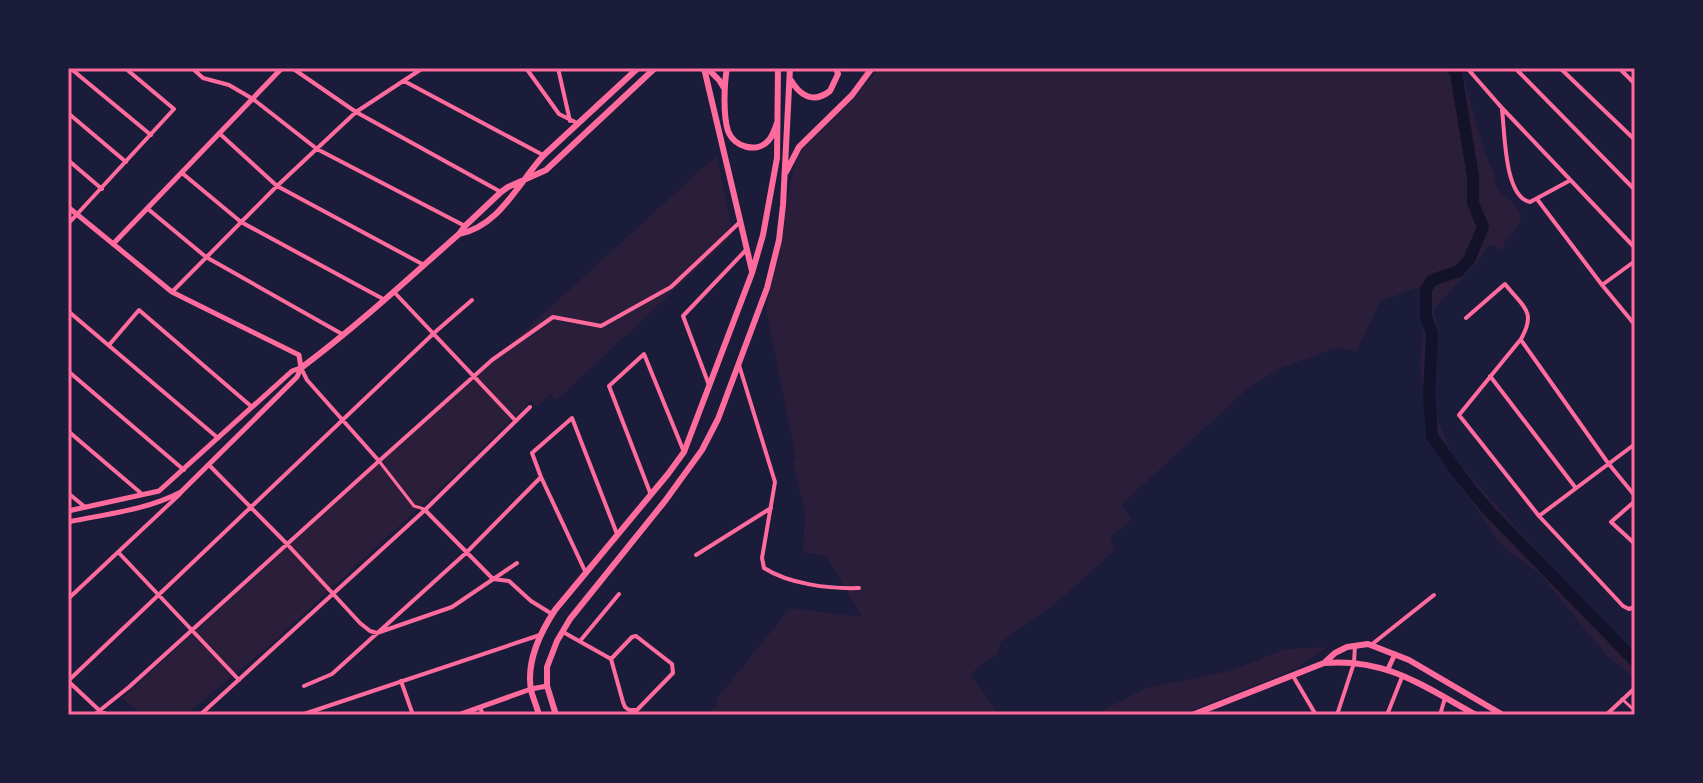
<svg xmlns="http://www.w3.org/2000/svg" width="1703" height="783" font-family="'PT Sans Narrow',sans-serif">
  <rect width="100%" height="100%" fill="#1b1b3a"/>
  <path fill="#2a1e3b" d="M879 68H1461L1485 153 1495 176 1494 183 1502 194 1512 202 1521 216 1518 227 1506 239 1502 251 1490 244 1477 263 1434 309 1437 325 1435 351 1434 411 1452 456 1605 626 1635 654V679L1605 654 1540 574 1504 548 1456 480 1429 433 1420 366 1423 329 1422 306 1428 284 1380 301 1357 351 1335 348 1279 369 1246 390 1121 505 1131 519 1110 538 1115 550 1061 599 1000 643 997 654 970 674 997 712 993 715H708L718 704 715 701 790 608 862 617 826 556 803 552 805 513 793 462 796 460 766 309 794 165 803 148 849 104Z
    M717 155 733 235 557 400 550 394 537 407 531 401 433 495 264 650 185 715H143L122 698Z
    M1328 647 1296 669 1180 715H1093L1146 688 1233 670 1286 649Z"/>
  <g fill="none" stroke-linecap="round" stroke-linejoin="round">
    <path stroke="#12122b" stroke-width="12" d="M1452 68 1456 73 1473 177V203L1483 227 1469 260 1459 271 1432 280 1426 289V317L1432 334 1429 393 1432 436 1458 473 1487 509 1635 661"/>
    <path stroke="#ff6b9d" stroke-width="3" d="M379 461 414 506 424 509
      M1622 699 1635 711"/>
    <path stroke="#ff6b9d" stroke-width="4" d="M70 68 151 135
      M192 68 203 78 229 85 253 99 317 149 465 226
      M292 68 356 112 501 192
      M526 68 559 114 577 123
      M558 68 570 121
      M1467 68 1502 108 1635 248
      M1515 68 1635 190
      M1560 68 1635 140
      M1619 68 1635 84
      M404 81 543 155
      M1502 110C1505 132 1504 197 1530 202L1569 181
      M68 113 126 162
      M219 133 277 186 424 265
      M68 160 102 189
      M182 173 241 222 385 300
      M1537 199 1602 285 1635 325
      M148 209 206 257 342 334
      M68 224 174 109 125 68
      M1602 285 1635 261
      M172 292 277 186 356 112 423 68
      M394 292 516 421
      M68 311 218 438
      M1466 318 1505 284C1523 307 1537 311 1521 339L1459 415 1539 516 1623 606 1629 609 1635 607
      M1521 340 1608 463 1635 496
      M109 345 139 310 252 407
      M739 365 775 482 762 558 764 568C789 584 829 589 859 588
      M301 368 307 380 379 461
      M68 371 184 470
      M1490 376 1575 487
      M709 385 683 316 746 250
      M68 431 142 494
      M209 465 287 544 360 623 370 631 377 633 452 607 517 563
      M68 493 85 507
      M651 495 609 386 644 354 684 452
      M1635 501 1611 522 1635 544
      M425 510 493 579 509 581 531 601 552 614
      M1539 516 1635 444
      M118 552 239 680
      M696 555 771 508
      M585 571 541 477 532 453 572 418 617 534
      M68 599 180 494
      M563 632 611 659 623 702 625 707 629 710H637L673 673 672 664 636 636 632 637 611 659
      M580 641 619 594
      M1371 645 1434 595
      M1293 676 1316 715
      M68 681 434 333 472 300
      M68 681 99 710 108 715
      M401 681 413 715
      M304 686 332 674 467 552 541 477
      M480 707 483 715
      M94 715 129 687 379 461 492 360 553 317 601 326 671 287 740 222
      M200 715 425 510 530 407
      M301 715 540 635
      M1337 715 1354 663 1355 645
      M1387 715 1402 677
      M1440 715 1445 698
      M1606 715 1635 688"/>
    <path stroke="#ff6b9d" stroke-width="5" d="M68 207 172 292 299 355 301 368
      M113 244 282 68
      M68 511 159 491 292 371 300 368
      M68 522C106 514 147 510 181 492L297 377 301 368
      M1388 669 1395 654
      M458 715 531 689 547 686"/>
    <path stroke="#ff6b9d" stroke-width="6" d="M704 68 752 271
      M707 68 719 80 724 88
      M727 68C724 85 723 115 728 131 734 147 757 154 769 140 773 135 775 129 777 123
      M790 79C800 96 813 104 830 91L838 74 836 68
      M786 172 799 147 852 95 872 68
      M459 234C500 226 518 183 544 155L638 68
      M301 368C357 326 407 280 459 234L465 226 501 192 508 187 546 170 655 68
      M1324 663 1335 653 1347 647 1368 644 1409 660 1503 715
      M539 715C537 707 533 698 531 690 526 661 540 633 555 610L668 474 684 452 752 273 763 235 777 158 778 68
      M556 715 547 686V667L557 641 570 619 665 501 702 450 718 419 767 288 779 240 783 205 790 68
      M1192 715 1324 663C1387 658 1423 686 1476 715"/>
  </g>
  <rect width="1703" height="783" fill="none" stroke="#1b1b3a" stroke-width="140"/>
  <rect x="70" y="70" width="1563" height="643" fill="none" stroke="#ff6b9d" stroke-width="3"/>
</svg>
